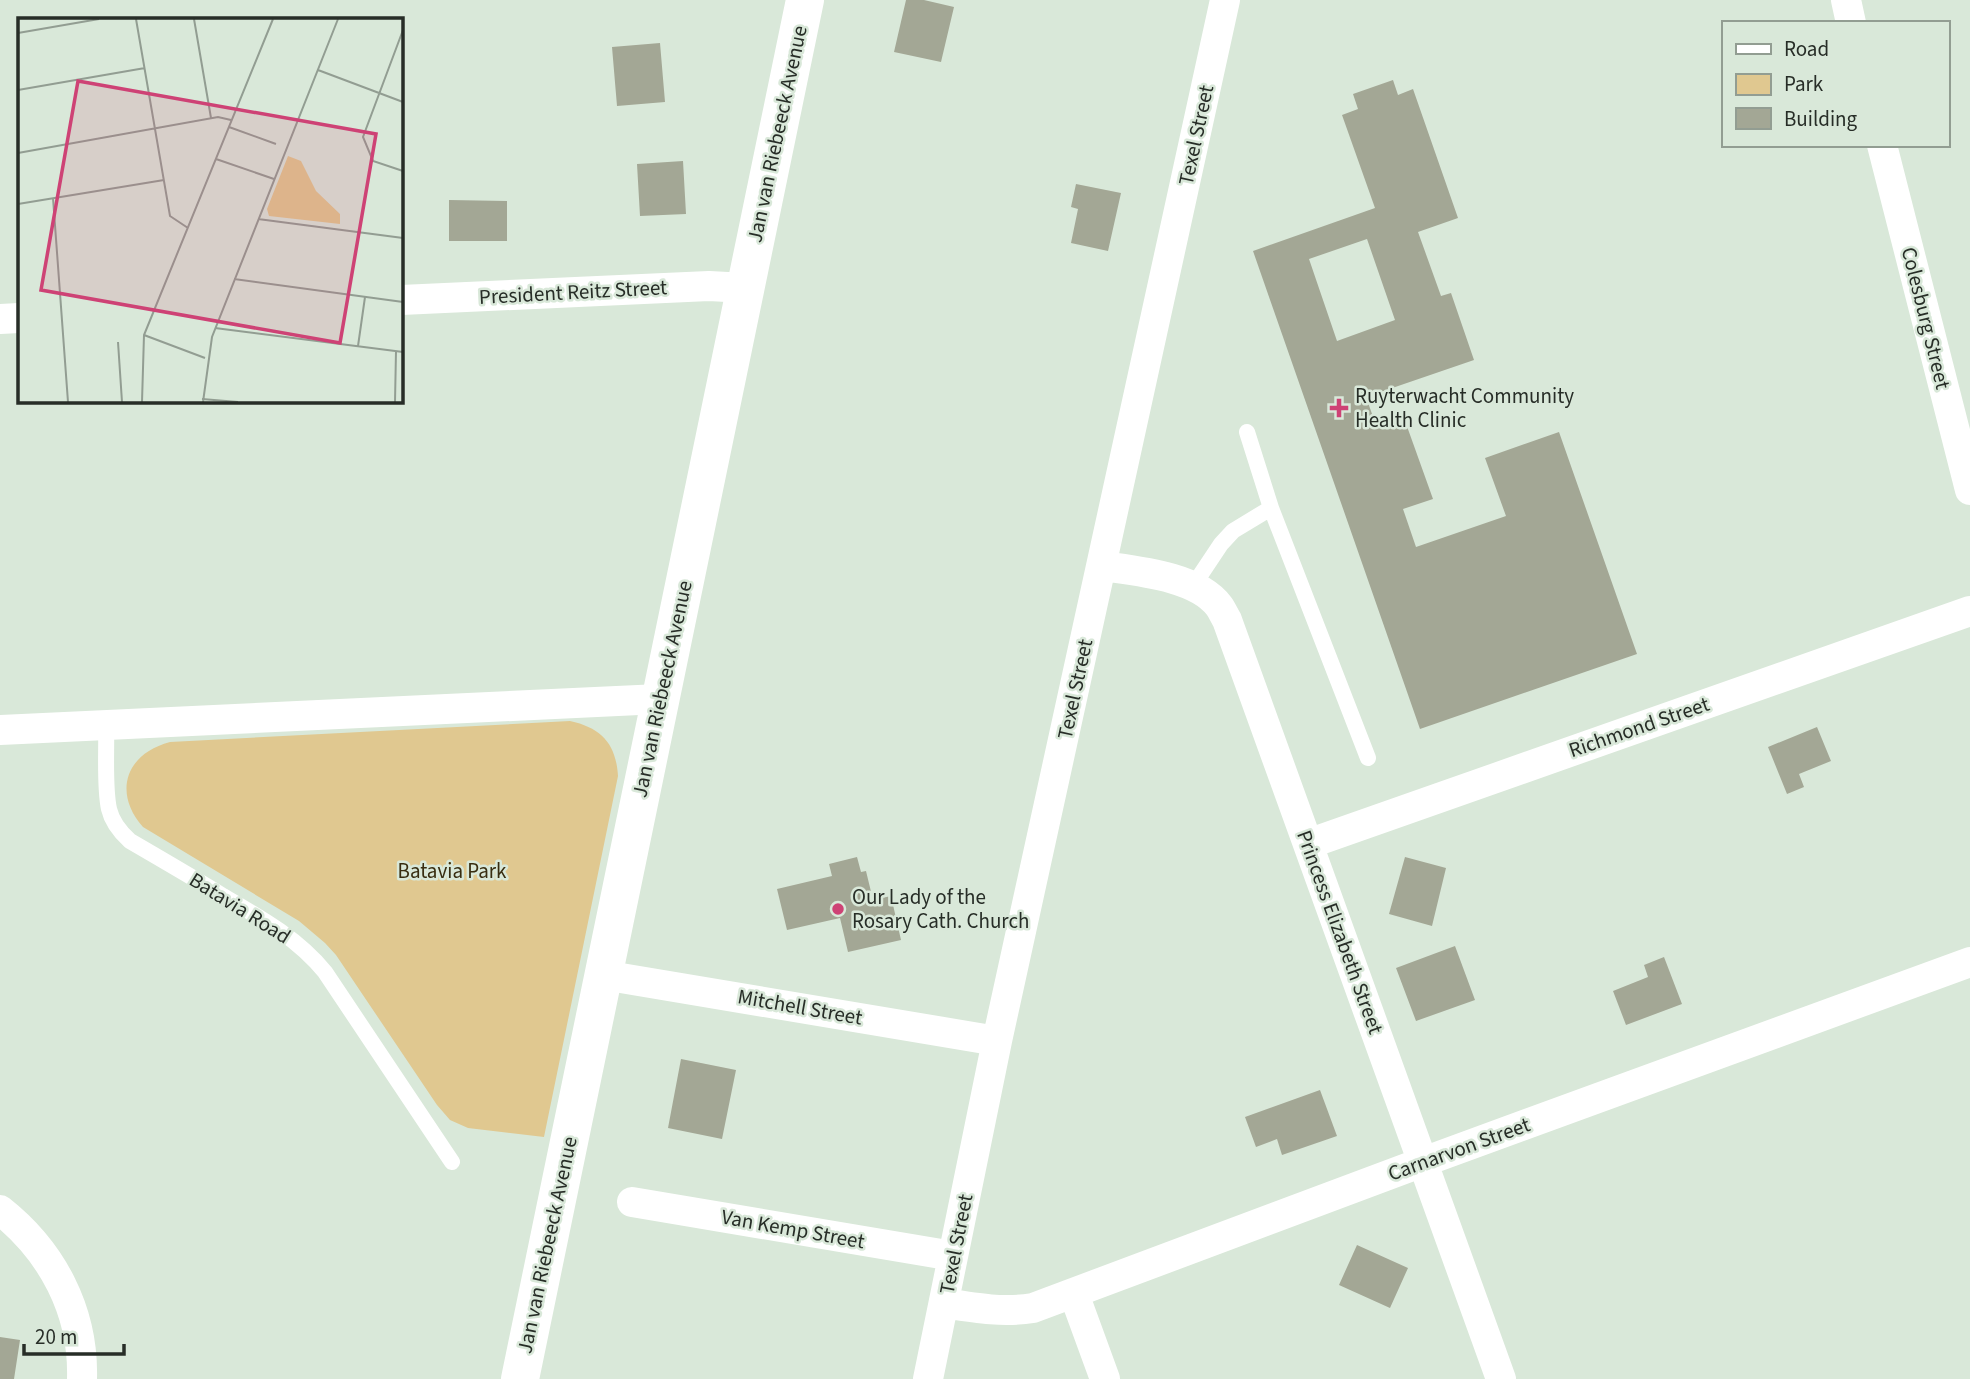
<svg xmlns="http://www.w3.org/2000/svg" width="1970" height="1379" font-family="'Source Sans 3',sans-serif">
  <rect width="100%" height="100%" fill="#d9e8d9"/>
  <path fill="#e0c890" d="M570 721C602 728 616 744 618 776L544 1137 468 1128 450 1120 437 1105 336 955 325 943 299 921 143 827C113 793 125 754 170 742Z"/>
  <path fill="#a3a795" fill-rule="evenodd" d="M906 0H924L954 7 941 62 894 52Z
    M660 43 665 102 617 106 612 47Z
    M1393 80 1398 95 1413 89 1458 218 1418 232 1441 296 1451 293 1474 360 1366 397 1377 428 1404 418 1433 499 1403 509 1416 547 1506 516 1485 458 1559 432 1637 654 1420 729 1253 251 1375 208 1342 115 1358 109 1353 94ZM1367 239 1395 320 1337 341 1309 259Z
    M683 161 686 214 640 216 637 164Z
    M1076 184 1121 193 1108 251 1071 243 1078 209 1071 207Z
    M449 200 507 201V241H449Z
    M1817 727 1831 761 1799 774 1804 787 1787 794 1768 747Z
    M857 857 861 872 866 871 873 900 891 896 901 940 848 952 840 918 787 930 777 889 832 876 829 864Z
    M1405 857 1446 868 1432 926 1389 914Z
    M1455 946 1475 1000 1416 1021 1396 968Z
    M1664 957 1682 1004 1626 1025 1613 991 1648 977 1644 965Z
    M681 1059 736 1070 722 1139 668 1128Z
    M1320 1090 1337 1136 1282 1155 1277 1139 1256 1147 1245 1117Z
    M1357 1245 1408 1268 1390 1308 1339 1285Z
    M0 1337 20 1340 14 1379H0Z"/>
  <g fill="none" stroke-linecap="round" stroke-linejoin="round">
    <path stroke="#fff" stroke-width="16" d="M1247 432 1271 508 1368 758
      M1193 586 1221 544 1233 531 1271 508
      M106 725C107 749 104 786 109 809 112 822 120 832 130 841 161 859 192 877 223 896 261 918 297 938 325 972L452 1162"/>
    <path stroke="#fff" stroke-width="30" d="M1846 0 1851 23
      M1882 145 1970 490
      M401 300 709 286 746 288
      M0 319 19 318
      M1102 566C1136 571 1197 576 1219 606 1222 610 1224 615 1227 620L1501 1379
      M0 730 660 699
      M1308 844 1970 611
      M603 975 997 1041
      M632 1202 953 1256
      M0 1210C52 1251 84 1311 82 1379
      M1074 1294 1105 1379
      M944 1303C975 1308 1003 1313 1033 1308L1423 1162 1970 962
      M928 1379 997 1041 1225 0"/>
    <path stroke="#fff" stroke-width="38" d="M520 1379 805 0"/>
  </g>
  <g fill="#ce4275" stroke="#d9e8d9" stroke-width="2.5">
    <path d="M1335.5 397.5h7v7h7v7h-7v7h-7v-7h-7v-7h7z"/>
    <circle cx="838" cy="909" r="7"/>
  </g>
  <g text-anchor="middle" stroke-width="5" stroke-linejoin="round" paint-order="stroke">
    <g font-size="21" fill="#272d27" stroke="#d9e8d9">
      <text transform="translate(777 134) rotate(-78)" y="7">Jan van Riebeeck Avenue</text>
      <text transform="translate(1196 135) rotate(-78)" y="7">Texel Street</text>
      <text transform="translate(573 292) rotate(-3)" y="7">President Reitz Street</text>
      <text transform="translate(1926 318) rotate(76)" y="7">Colesburg Street</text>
      <text transform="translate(662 689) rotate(-78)" y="7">Jan van Riebeeck Avenue</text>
      <text transform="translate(1075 689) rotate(-78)" y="7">Texel Street</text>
      <text transform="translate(1639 727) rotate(-19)" y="7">Richmond Street</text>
      <text transform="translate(240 908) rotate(32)" y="7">Batavia Road</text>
      <text transform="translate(1340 932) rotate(70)" y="7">Princess Elizabeth Street</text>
      <text transform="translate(800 1007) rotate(10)" y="7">Mitchell Street</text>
      <text transform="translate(1459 1149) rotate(-20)" y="7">Carnarvon Street</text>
      <text transform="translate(793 1229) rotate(10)" y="7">Van Kemp Street</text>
      <text transform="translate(956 1244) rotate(-79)" y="7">Texel Street</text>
      <text transform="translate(547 1245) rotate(-78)" y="7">Jan van Riebeeck Avenue</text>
    </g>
    <g font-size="21" fill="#272d27" stroke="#d9e8d9" text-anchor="start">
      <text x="1355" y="403">Ruyterwacht Community<tspan x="1355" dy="24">Health Clinic</tspan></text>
      <text x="852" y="904">Our Lady of the<tspan x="852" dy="24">Rosary Cath. Church</tspan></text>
    </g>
    <g font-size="21" fill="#382d10" stroke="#d9e8d9">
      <text x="452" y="878">Batavia Park</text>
    </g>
  </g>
  <g transform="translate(18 18)">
    <rect width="385" height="385" fill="#d9e8d9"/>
    <path d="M270 138 283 143 298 173 322 196V206L251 198 249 191Z" fill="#e0c890"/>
    <path fill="none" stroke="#929d92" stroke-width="2" d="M118 1 152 198 170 210M176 1 193 100M385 12 345 119 355 143 385 153M0 15 81 1M300 52 385 84M0 72 127 50M211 109 258 126M0 135 200 99 213 102M198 141 256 161M35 180 50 384M0 186 146 162M240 201 385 220M216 261 385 284M197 310 385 334M126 317 187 340M100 324 104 384M340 328 347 279M184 381 220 384M124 384 126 317 255 1M185 384 194 319 320 1M377 384 378 333"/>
    <path fill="#ce4275" fill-opacity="0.15" stroke="#ce4275" stroke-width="3.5" d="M60 63 358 116 322 325 23 272Z"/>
    <rect width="385" height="385" fill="none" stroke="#272d27" stroke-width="3.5"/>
  </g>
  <rect x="1722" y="21" width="228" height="126" fill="#d9e8d9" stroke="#929d92" stroke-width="2"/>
  <rect x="1736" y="44" width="35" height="10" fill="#ffffff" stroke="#929d92" stroke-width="2"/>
  <text x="1784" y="56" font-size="21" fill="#272d27">Road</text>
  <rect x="1736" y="74" width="35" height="21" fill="#e0c890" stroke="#929d92" stroke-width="2"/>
  <text x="1784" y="91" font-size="21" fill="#272d27">Park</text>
  <rect x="1736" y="108" width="35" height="21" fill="#a3a795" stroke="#929d92" stroke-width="2"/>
  <text x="1784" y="126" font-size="21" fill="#272d27">Building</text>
  <path d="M24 1344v10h100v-10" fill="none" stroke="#272d27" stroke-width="3.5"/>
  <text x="35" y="1344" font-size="21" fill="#272d27" stroke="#d9e8d9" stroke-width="5" paint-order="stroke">20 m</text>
</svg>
